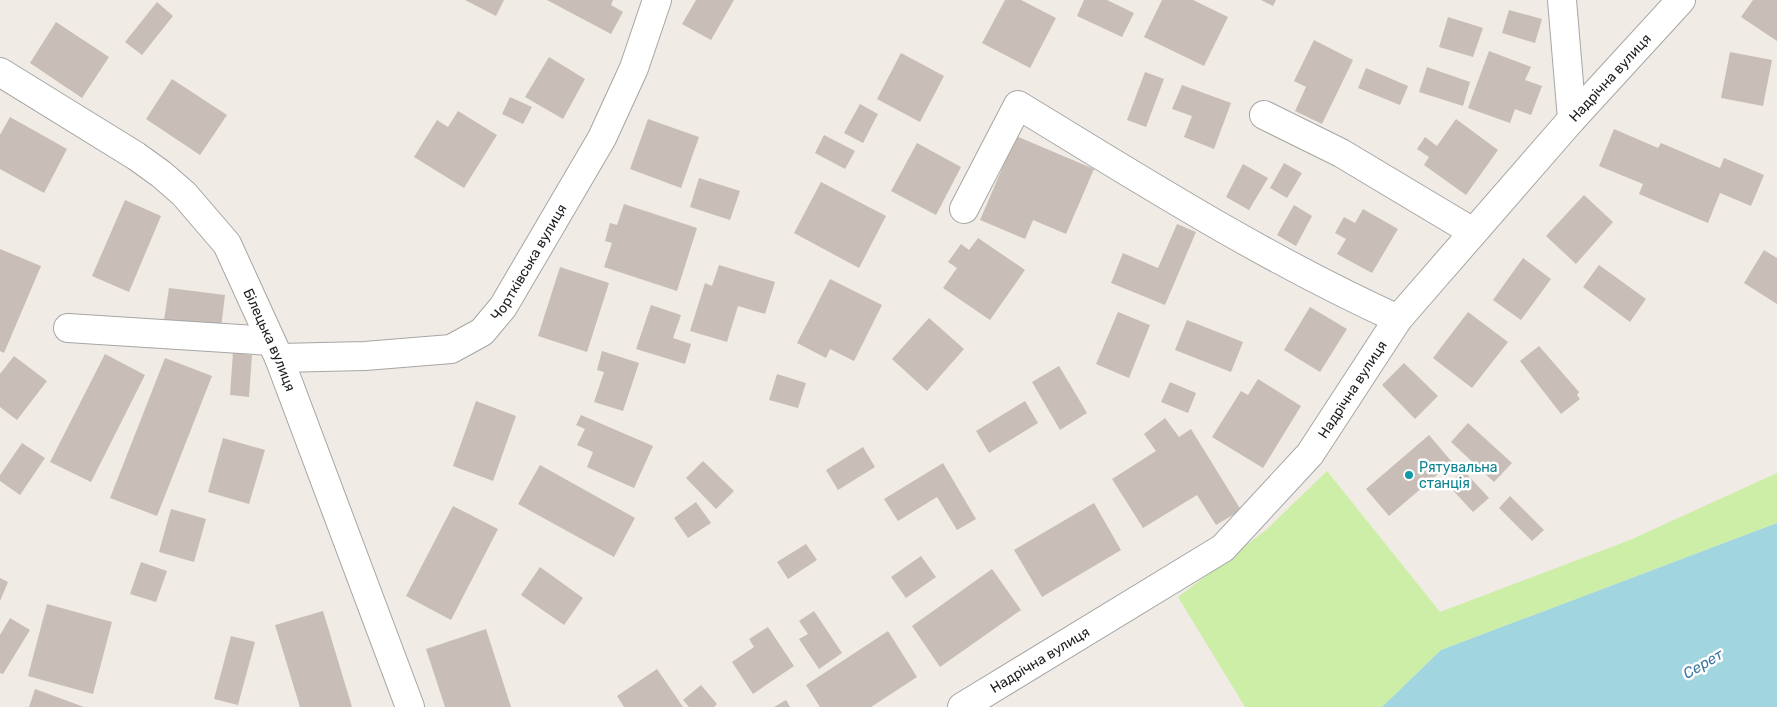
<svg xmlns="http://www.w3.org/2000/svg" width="1777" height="707" font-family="Rubik,sans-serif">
  <rect width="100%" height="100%" fill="#f0ebe4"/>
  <path fill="#cdeea6" d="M1327 471 1440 612 1630 540 1777 473V523L1441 650 1382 707H1245L1178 597 1266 530Z"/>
  <path fill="#a1d6e1" d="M1777 523V707H1382L1441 650Z"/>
  <path fill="#c8bdb7" d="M465 0H504L496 16Z
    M547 0H613L611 5 623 12 611 34Z
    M696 0H734L711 40 682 24Z
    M1005 0H1021L1056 18 1030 68 982 43Z
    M1084 0H1107L1134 13 1122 37 1077 16Z
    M1162 0H1193L1228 17 1204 66 1144 37Z
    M1261 0H1276L1273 6Z
    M1753 0H1777V41L1741 17Z
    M157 2 173 16 142 55 125 42Z
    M1509 10 1542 19 1535 43 1502 33Z
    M1448 17 1483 28 1473 57 1439 47Z
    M56 22 109 57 82 98 30 63Z
    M1314 40 1353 60 1322 124 1295 111 1306 87 1294 81Z
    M1489 51 1531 67 1525 80 1542 86 1531 115 1515 109 1510 123 1468 108Z
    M1730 52 1772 60 1763 106 1721 98Z
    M901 53 944 76 920 122 877 99Z
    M549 57 585 79 563 119 525 97Z
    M1427 67 1470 82 1463 106 1419 92Z
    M1366 68 1408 86 1400 105 1358 88Z
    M1145 72 1164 79 1146 127 1127 120Z
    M172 79 227 115 200 155 146 119Z
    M1182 85 1231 103 1214 149 1184 137 1192 116 1172 109Z
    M510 97 532 107 523 124 502 114Z
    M860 104 878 114 863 143 844 133Z
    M458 111 497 135 464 188 414 157 437 120 448 127Z
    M10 117 67 149 44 193 0 169V135Z
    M648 119 699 137 681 188 630 169Z
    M1456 119 1498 150 1466 195 1424 165 1429 157 1417 149 1425 137 1437 146Z
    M1614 129 1658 148 1661 143 1720 168 1724 158 1764 175 1751 206 1720 193 1708 223 1639 194 1643 184 1599 166Z
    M824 135 855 151 845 169 815 153Z
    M1016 136 1094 169 1066 234 1033 220 1025 239 980 220Z
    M917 143 961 167 936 215 891 191Z
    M1284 163 1302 173 1287 198 1270 188Z
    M1243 164 1268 178 1249 210 1226 197Z
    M699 178 740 191 730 220 690 207Z
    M821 182 886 216 859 268 794 233Z
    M1584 195 1613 222 1576 264 1546 236Z
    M125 200 161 216 129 292 92 276Z
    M624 204 697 228 677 291 604 267 612 243 605 241 610 223 617 225Z
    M1294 205 1312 216 1296 246 1277 235Z
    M1363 209 1398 229 1372 273 1337 254 1346 239 1335 233 1344 217 1355 223Z
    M1177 224 1196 232 1165 305 1111 283 1123 253 1158 268Z
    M978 238 1025 270 990 320 943 288 957 268 948 262 961 244 969 250Z
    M0 249 41 266 4 353 0 351Z
    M1764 250 1777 258V304L1744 283Z
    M1523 258 1551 279 1521 320 1493 300Z
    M719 265 775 282 765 314 738 306 727 342 690 331 705 283 712 286Z
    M1599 265 1646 299 1630 322 1583 287Z
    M560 267 609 283 587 352 538 336Z
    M830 279 882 305 854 361 830 349 826 358 797 343Z
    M169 288 225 295 221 328 164 320Z
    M651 305 681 315 673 338 691 344 685 364 636 349Z
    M1310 307 1347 329 1320 372 1284 350Z
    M1118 312 1150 325 1129 378 1096 364Z
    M1468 312 1508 342 1472 388 1433 358Z
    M929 318 964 349 927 391 892 359Z
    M1187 320 1243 342 1231 372 1175 350Z
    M1539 346 1579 392 1577 395 1580 399 1561 414 1520 361Z
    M602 351 639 363 623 411 594 402 604 372 597 370Z
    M233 353 252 355 249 397 230 395Z
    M105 354 145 375 91 482 50 462Z
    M14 356 47 381 17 420 0 407V374Z
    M165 358 212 376 157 516 110 498Z
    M1404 363 1438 396 1415 419 1382 385Z
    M1059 366 1087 413 1060 430 1032 382Z
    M777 374 806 383 798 408 769 400Z
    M1258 379 1301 406 1263 468 1212 437 1241 391 1248 395Z
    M1170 382 1196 393 1188 413 1161 402Z
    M476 401 516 416 493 481 453 466Z
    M1025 401 1038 423 989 453 976 431Z
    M581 415 653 446 634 488 587 467 593 452 577 445 585 429 576 425Z
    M1165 418 1179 437 1191 429 1241 510 1216 525 1197 495 1143 528 1112 479 1156 451 1144 434Z
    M1468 423 1512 463 1494 482 1451 442Z
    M1429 435 1452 462 1389 516 1366 489Z
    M223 438 265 450 249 504 208 492Z
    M22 443 45 458 20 495 0 481V475Z
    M863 447 875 467 838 490 826 470Z
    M703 461 734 491 716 509 686 478Z
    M943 463 976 519 957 530 937 497 898 521 884 499Z
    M540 465 635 518 614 557 518 504Z
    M1463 470 1489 498 1473 512 1448 485Z
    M1510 496 1544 530 1532 541 1499 508Z
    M696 502 711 523 688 538 674 518Z
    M1094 503 1121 550 1042 597 1014 550Z
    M453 506 498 529 451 620 406 596Z
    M171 509 206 519 194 562 159 552Z
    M806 544 817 560 788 579 777 562Z
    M921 556 936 577 906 598 891 577Z
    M141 562 167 571 156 602 130 594Z
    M540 567 583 598 564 625 521 595Z
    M992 569 1021 610 940 667 912 626Z
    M0 578 8 582 0 601Z
    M47 604 112 622 93 694 28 676Z
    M323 611 352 707H300L275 625Z
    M814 611 842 653 819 669 799 639 808 634 799 621Z
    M10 618 30 630 3 674 0 673V635Z
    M768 627 794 666 753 694 732 662 754 647 749 639Z
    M486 629 511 707H445L426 649Z
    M888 631 917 677 871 707H820L806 685Z
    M231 636 255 642 238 705 214 699Z
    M657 669 683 707H624L617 696Z
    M701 685 717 704 714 707H689L683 700Z
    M35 689 84 707H29Z
    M786 700 790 707H774Z"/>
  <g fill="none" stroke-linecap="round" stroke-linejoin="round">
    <defs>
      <g id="minor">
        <path d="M1562 0 1572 119"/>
        <path id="s1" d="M0 72 136 156 161 174 184 194 227 244 279 358 410 707"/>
        <path d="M1264 115 1341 153 1473 232"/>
        <path d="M964 209 1018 105C1143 181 1264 258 1398 319"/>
        <path d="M68 328 271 341"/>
        <path id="s2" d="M279 358 365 356 451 349 482 332 503 307 602 138 634 68 657 0"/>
        <path id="s3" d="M962 707 1223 548 1310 454 1398 319 1572 119 1681 0"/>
      </g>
    </defs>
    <use href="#minor" stroke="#a6a6a6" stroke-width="30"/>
    <use href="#minor" stroke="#fff" stroke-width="28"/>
  </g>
  <circle fill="#0f9aa8" stroke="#fff" stroke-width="2" cx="1409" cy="475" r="5"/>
  <g text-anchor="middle" stroke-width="5" stroke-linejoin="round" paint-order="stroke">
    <g font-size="14" fill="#1f1f1f" stroke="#fff">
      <text dy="5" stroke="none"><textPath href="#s3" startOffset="916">Надрічна вулиця</textPath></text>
      <text dy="5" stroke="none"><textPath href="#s2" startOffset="292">Чортківська вулиця</textPath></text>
      <text dy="5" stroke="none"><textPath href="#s1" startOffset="392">Білецька вулиця</textPath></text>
      <text dy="5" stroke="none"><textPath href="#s3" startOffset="511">Надрічна вулиця</textPath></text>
      <text dy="5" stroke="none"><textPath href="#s3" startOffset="91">Надрічна вулиця</textPath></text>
    </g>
    <g font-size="14" fill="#0d838f" stroke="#fff" text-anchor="start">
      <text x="1419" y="472">Рятувальна<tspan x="1419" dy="16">станція</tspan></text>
    </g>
    <g font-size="15" font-style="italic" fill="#3f78a5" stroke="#fff">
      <text transform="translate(1703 664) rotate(-30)" y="5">Серет</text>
    </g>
  </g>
</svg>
